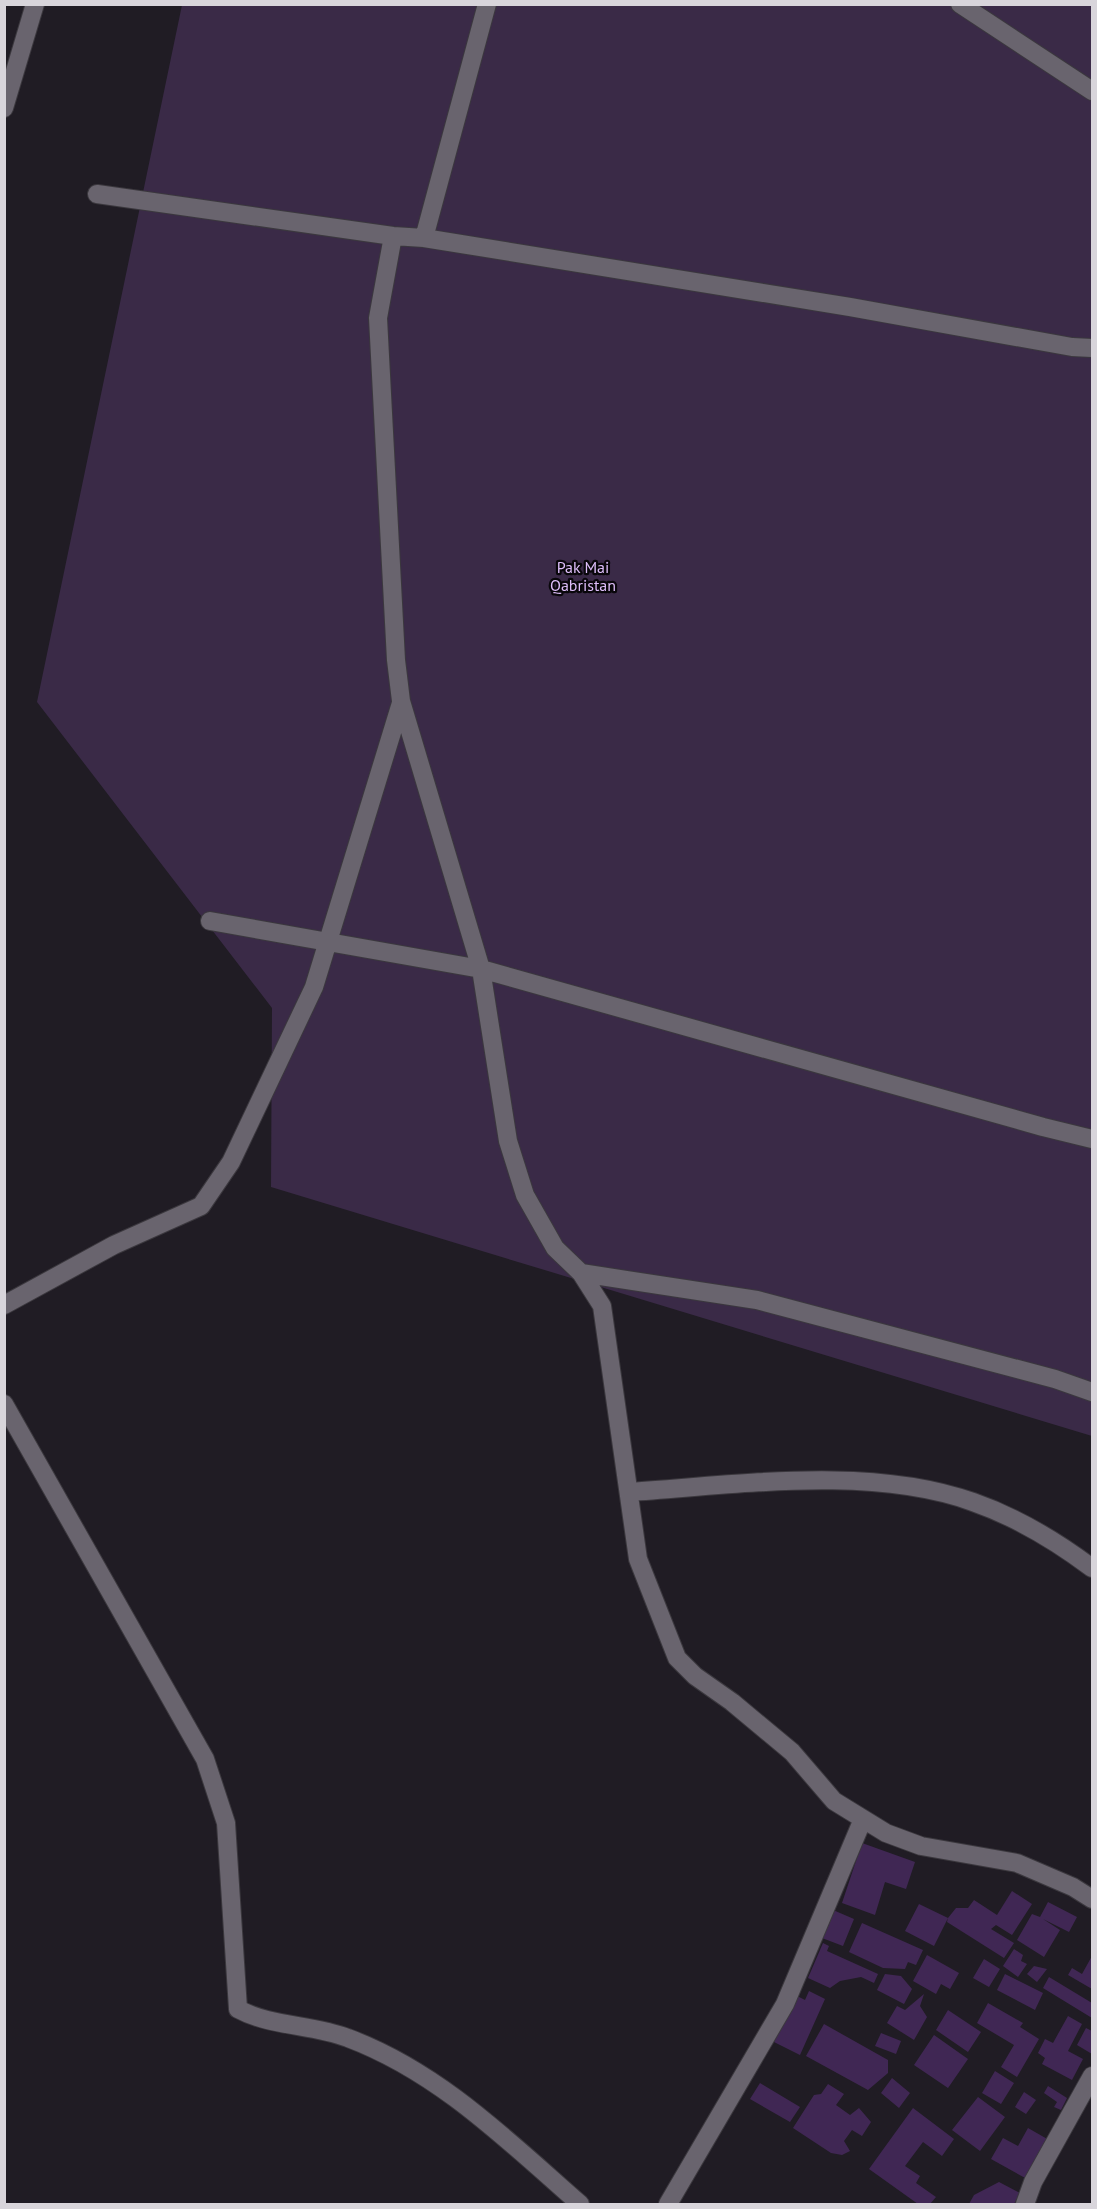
<svg xmlns="http://www.w3.org/2000/svg" width="1097" height="2209" font-family="'PT Sans',sans-serif">
  <rect width="100%" height="100%" fill="#201c24"/>
  <path fill="#3a2a47" d="M182 5H1092V1436L271 1187 272 1008 37 702Z"/>
  <path fill="#402754" d="M862 1843 915 1862 906 1889 885 1882 875 1915 842 1903Z
    M1012 1891 1032 1904 1012 1935 996 1925 991 1929 1014 1943 1004 1958 947 1922 948 1918 934 1946 905 1931 919 1904 948 1918 956 1908H968L974 1900 997 1915Z
    M1048 1902 1077 1917 1069 1932 1043 1919 1060 1930 1044 1957 1017 1940 1032 1914 1040 1917Z
    M833 1910 854 1919 843 1946 822 1938Z
    M862 1923 923 1950 916 1965 908 1962 905 1969 883 1968 849 1952Z
    M823 1943 829 1946 827 1951 878 1974 874 1983 861 1977 840 1981 830 1988 808 1978Z
    M1014 1949 1023 1955 1021 1961 1027 1964 1018 1977 1003 1966Z
    M927 1955 959 1973 950 1989 941 1984 936 1994 913 1981Z
    M1092 1956V1989L1068 1975 1072 1968 1082 1974Z
    M984 1959 1000 1969 989 1987 973 1978Z
    M1034 1966 1047 1969 1037 1982 1027 1974Z
    M885 1974 901 1976 912 1989 904 2004 877 1990Z
    M1005 1974 1043 1993 1035 2010 997 1990Z
    M1049 1977 1092 2003V2018L1043 1988Z
    M809 1991 825 1999 800 2055 774 2042 797 1996 805 2000Z
    M924 1994 920 2006 927 2017 914 2040 887 2023 897 2006 905 2010Z
    M988 2003 1023 2023 1020 2027 1039 2039 1017 2077 1001 2067 1014 2045 977 2023Z
    M948 2010 981 2032 968 2052 936 2030Z
    M1068 2016 1082 2024 1068 2051 1083 2059 1072 2080 1042 2064 1045 2058 1038 2053 1045 2039 1053 2043Z
    M824 2024 888 2060V2073L868 2090 806 2056Z
    M1086 2028 1092 2031V2054L1077 2045Z
    M881 2033 901 2041 896 2054 875 2046Z
    M934 2035 968 2059 948 2088 914 2065Z
    M995 2071 1014 2083 1001 2104 982 2093Z
    M892 2078 910 2093 899 2108 881 2093Z
    M760 2083 800 2107 790 2122 750 2099Z
    M828 2084 844 2094 836 2105 850 2115 859 2108 871 2122 862 2136 852 2130 844 2141 850 2151 842 2155 831 2153 793 2128 814 2095 821 2094Z
    M1048 2086 1067 2098 1061 2110 1054 2107 1057 2102 1044 2093Z
    M1024 2092 1036 2100 1026 2114 1015 2107Z
    M978 2097 1005 2117 980 2151 952 2130Z
    M913 2108 954 2139 942 2156 923 2142 905 2166 920 2176 916 2183 936 2197 930 2204H918L869 2169Z
    M1028 2128 1049 2140 1027 2179 991 2159 1003 2138 1018 2146Z
    M999 2182 1020 2193 1014 2204H969L974 2195Z"/>
  <g fill="none" stroke-linecap="round" stroke-linejoin="round">
    <defs>
      <path id="street" d="M960 4 1092 91
        M4 108 35 4
        M97 194 393 236 424 238 850 307 1072 347 1092 348
        M393 236 378 318 396 660 401 701 481 969 508 1141 525 1195 555 1248 581 1273 602 1306 638 1559 677 1658 695 1676 732 1702 792 1752 834 1801 886 1833 921 1846 1017 1863 1073 1887 1092 1899
        M424 238 487 4
        M210 921 481 969 1043 1127 1092 1139
        M581 1273 757 1300 1055 1379 1092 1392
        M4 1305 114 1245 201 1206 231 1162 314 987 401 703
        M4 1404 205 1759 226 1823 238 2009C271 2027 313 2024 348 2038 439 2072 508 2141 580 2204
        M629 1492C737 1485 870 1465 973 1502 1016 1517 1056 1541 1092 1568
        M668 2204 785 2004 863 1819
        M1025 2204 1033 2182 1092 2076"/>
    </defs>
    <use href="#street" stroke="#3b383e" stroke-width="20"/>
    <use href="#street" stroke="#69646e" stroke-width="18"/>
  </g>
  <g text-anchor="middle" stroke-width="4.5" stroke-linejoin="round" paint-order="stroke">
    <g font-size="16" fill="#debefa" stroke="#09070b">
      <text x="583" y="573">Pak Mai<tspan x="583" dy="18">Qabristan</tspan></text>
    </g>
  </g>
  <rect width="1097" height="2209" fill="none" stroke="#d8d5db" stroke-width="12"/>
</svg>
